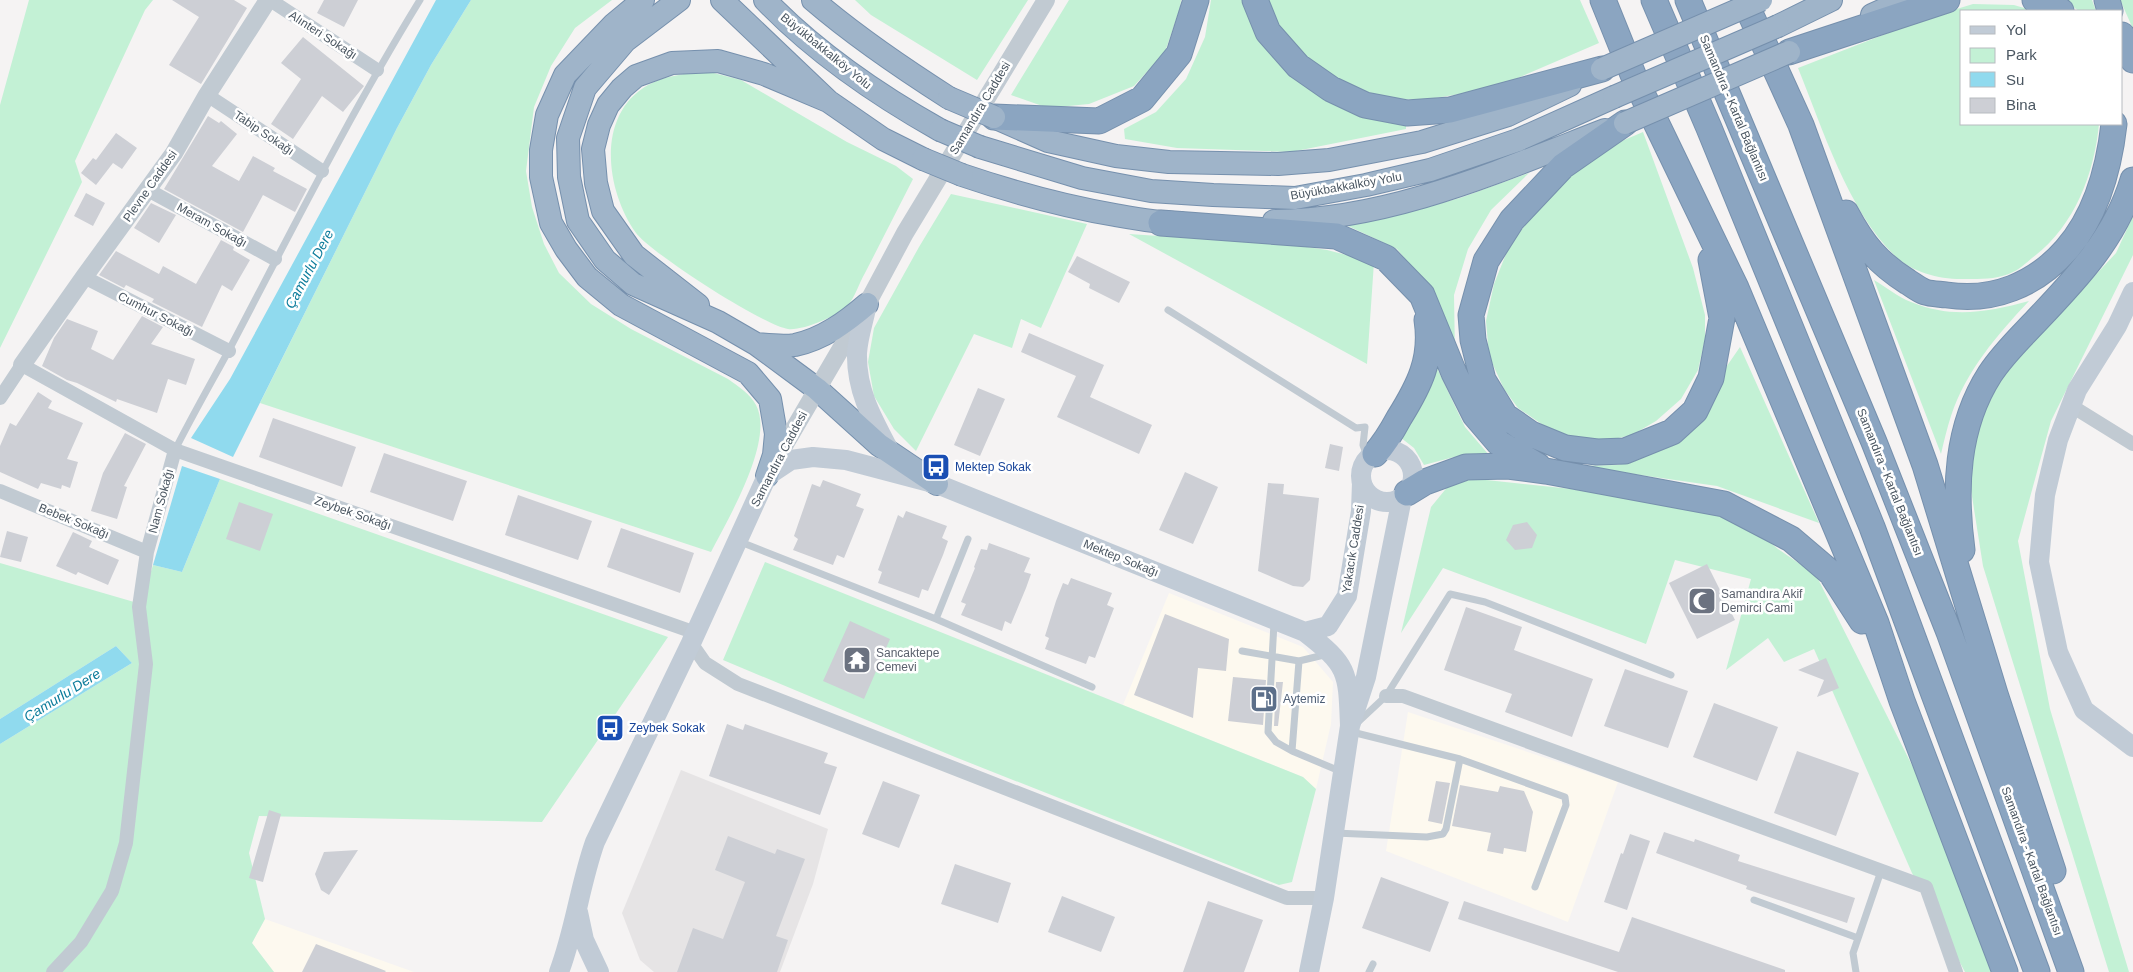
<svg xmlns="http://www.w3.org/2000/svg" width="2133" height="972" font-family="Arial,sans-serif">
  <rect width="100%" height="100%" fill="#f5f3f3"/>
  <path fill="#fdf9ef" d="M1169 593 1303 647 1333 682 1331 724 1316 789 1303 777 1123 705Z
    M1408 712 1618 782 1568 922 1386 851Z
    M265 919 414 972H274L252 943Z"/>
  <path fill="#e6e4e5" d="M681 770 828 829 813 884 780 972H654L640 960 622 913Z"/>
  <path fill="#c3f1d5" d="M29 0H153L145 10 75 161 82 182 0 348V105Z
    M471 0H612L575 28 551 66 534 107 526 171 532 207 544 244 559 273 591 304 631 329 728 379C738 386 750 394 756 405 775 440 728 519 711 552L260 403 397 128 431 65Z
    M855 0H1028L977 80 871 15Z
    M1069 0H1181L1180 8 1165 52 1134 86 1089 104 1048 108 1011 95Z
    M1211 0H1242L1263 44 1406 124V129L1291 152 1177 148 1125 139 1124 129 1156 112 1186 79 1205 37Z
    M1267 0H1580L1599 43 1492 89 1422 100 1387 98 1353 87 1309 63 1276 24Z
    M2063 0H2092L2096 11H2079Z
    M2120 0H2133V29L2122 4Z
    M1973 4 2014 5 2034 11H1962V124H2099C2094 175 2074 227 2032 258 2026 263 2020 269 2013 272 1997 280 1979 279 1961 279 1938 279 1912 272 1895 256 1847 209 1823 129 1798 68L1924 19Z
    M706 71 741 80 847 142 896 166 913 179C897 210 881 242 865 273 859 283 855 298 847 306 838 316 802 331 788 329 764 326 651 253 636 233 606 191 595 115 648 85 665 75 687 74 706 71Z
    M1643 132 1693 268 1705 315V339L1698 370 1681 399 1656 421 1632 435 1605 441 1575 438 1546 427 1518 408 1504 389 1489 356 1486 321 1494 284 1510 244 1553 190 1603 149Z
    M1529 173 1491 210 1468 249 1454 295 1455 354 1431 291 1397 249 1346 225 1400 214 1460 198Z
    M951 194 1087 224 1041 328 1021 319 1012 348 974 334 916 451 894 429 874 396 868 362 874 328 919 247Z
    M2133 216V255L2051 421 2018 541 2050 709 2129 972H2109L1983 566 1971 490 1975 425 2008 369 2116 253Z
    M1129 234 1294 245 1327 250 1374 262 1367 364Z
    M1874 280C1886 287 1898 297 1911 302 1952 319 1988 312 2029 301 1997 335 1966 371 1951 416 1947 428 1944 441 1941 454Z
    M1740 347 1819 523 1717 486 1577 466 1618 465 1652 454 1675 441Z
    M1434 362 1465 427 1489 455 1454 457 1424 465 1414 448 1396 434Z
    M1468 478 1657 498 1748 524 1778 549 1816 575 1928 797 1998 972H1965L1912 873 1814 649 1784 662 1768 638 1726 670 1751 579 1675 560 1646 644 1443 568 1401 633 1431 507 1449 485Z
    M220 479 668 637 542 822 259 816 249 853 265 919 252 943 274 972H0V744L132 663 116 646 0 719V563L141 604 153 565 182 572Z
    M765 562 1303 777 1316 789 1292 882 1279 885 955 757 723 660Z"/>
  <path fill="#90daee" d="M436 0H471L431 65 397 128 233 457 191 438 230 379Z
    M182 466 220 479 182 572 153 565Z
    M116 646 132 663 0 744V719Z"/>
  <path fill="#cdcfd5" d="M172 0H234L247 8 201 84 169 65 199 17Z
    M324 0H358L344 27 317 13Z
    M303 37 364 86 343 112 322 96 293 139 271 124 301 79 281 63Z
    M208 116 219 123 221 121 237 134 212 166 239 181 253 156 275 168 273 171 307 189 295 212 263 195 243 232 164 189Z
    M116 133 137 148 122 169 113 163 96 185 81 173 93 158 96 160Z
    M86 193 105 203 93 226 74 216Z
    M151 203 176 215 159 243 134 228Z
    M221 240 234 247 233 250 250 260 232 291 222 285 202 327 152 302 154 299 126 285 124 288 99 275 116 251 159 274 163 266 196 284Z
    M1077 256 1130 282 1119 303 1089 288 1090 284 1068 272Z
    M142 316 163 327 151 344 195 359 186 385 168 379 157 413 117 399 116 402 77 383 67 380 42 366 54 338 67 319 98 331 91 349 113 360Z
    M1029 333 1104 365 1090 397 1152 425 1139 454 1057 417 1076 376 1021 352Z
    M978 388 1005 399 980 456 954 445Z
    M38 392 52 401 48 408 83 423 67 459 78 462 70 488 62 485 61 489 41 483 38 489 0 472V446L10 423 16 426Z
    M273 418 356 447 342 487 259 457Z
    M125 433 146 444 124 486 127 487 117 519 91 511 103 473Z
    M1330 444 1343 447 1339 471 1325 468Z
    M384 453 467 481 453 521 370 492Z
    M1185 472 1218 487 1193 544 1159 530Z
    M823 480 861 494 856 506 864 509 844 558 837 555 833 565 793 550 798 539 794 536 812 484 820 487Z
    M1268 483 1284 484 1283 494 1319 498 1310 580 1303 587 1293 586 1258 571Z
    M518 495 592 521 578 560 505 535Z
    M239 502 273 514 260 551 226 539Z
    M906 511 947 526 942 538 948 541 943 555 928 591 922 589 919 598 878 583 882 572 878 570 898 515 903 518Z
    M1527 522 1537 535 1532 548 1515 550 1506 540 1513 525Z
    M621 528 694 553 680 593 607 567Z
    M7 531 28 537 21 562 0 557Z
    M73 532 92 541 89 547 119 560 108 585 78 572 76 575 56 566Z
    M989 543 1030 558 1024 572 1031 574 1026 588 1011 624 1005 621 1002 631 961 615 966 604 961 602 975 568 974 567 981 549 987 550Z
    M1707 564 1735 620 1697 639 1669 583Z
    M1071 578 1112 593 1107 605 1114 608 1095 658 1089 656 1086 664 1045 649 1049 638 1045 636 1056 601 1063 583 1068 585Z
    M1466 607 1522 627 1514 650 1593 679 1572 737 1505 712 1512 694 1444 670Z
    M1165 614 1229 639 1226 671 1198 668 1193 718 1134 695Z
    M850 621 890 639 864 699 823 681Z
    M1826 658 1839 688 1817 697 1824 680 1798 670Z
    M1625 669 1688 691 1668 748 1604 726Z
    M1233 677 1266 680 1263 725 1228 721Z
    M1276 682H1283L1278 726H1274Z
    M1714 703 1778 727 1757 781 1693 757Z
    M727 724 743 730 745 724 828 753 824 763 837 767 820 815 709 776Z
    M1797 751 1859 773 1836 836 1774 813Z
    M883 781 920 795 899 848 862 834Z
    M1436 781 1450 783 1442 824 1428 821Z
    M1460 785 1498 792 1500 786 1524 791 1533 812 1526 852 1504 848 1503 854 1487 851 1491 833 1452 826Z
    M269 810 281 814 263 882 249 878Z
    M1664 832 1694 842 1695 839 1740 855 1738 861 1855 898 1847 923 1746 889 1747 886 1656 853Z
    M1630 834 1650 841 1627 910 1604 902 1621 853 1623 854Z
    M728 836 775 854 777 849 805 859 776 936 788 940 777 972H677L693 928 723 939 745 882 715 870Z
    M358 850 329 895 321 890 315 874 324 852Z
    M955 864 1011 883 998 923 941 904Z
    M1381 877 1449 902 1430 952 1362 928Z
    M1062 896 1115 917 1101 952 1048 932Z
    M1208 901 1263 920 1244 972H1183Z
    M1464 901 1619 952 1632 917 1785 970V972H1618L1458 919Z
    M316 944 386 971 385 972H302Z"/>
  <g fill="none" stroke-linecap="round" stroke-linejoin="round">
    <defs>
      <path id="trunk" d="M643 0 613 25 565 75 547 115 541 150V177L551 223 566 249 587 277 621 305 748 373 770 399 776 434 774 455 767 476
        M679 0 625 41 585 88 568 138 569 177 578 221 605 260 633 284 718 322 756 344 817 389 879 445 937 484
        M722 0 828 101 883 139 923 159
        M765 0C816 53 876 94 940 130
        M813 0C856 37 902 68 949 98
        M1872 15 1905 0
        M1778 26 1831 0
        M996 118 1048 141 1116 156 1169 162 1278 164 1329 160 1422 142 1508 115 1570 85
        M980 147 1082 178 1151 191 1213 195 1295 198 1366 185 1430 170 1518 140 1614 97
        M962 175C1012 192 1062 206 1115 215 1137 219 1158 223 1180 223
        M1274 221C1390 220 1499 171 1605 130
        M698 305 634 255 603 211 596 183 593 149 599 125 608 105 622 88 636 76 672 63 718 61 764 74 828 101
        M756 344C768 345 783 347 795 345 823 339 846 322 867 304"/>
      <path id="motorway" d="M1255 0 1268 32 1298 66 1331 89 1365 105 1407 113 1450 110 1602 69
        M1603 0 1634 77 1736 288 1876 623 1902 701 2005 972
        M1654 0 1709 128 1872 527 2037 972
        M1688 0 1874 442 1949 632 2071 972
        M1744 0 1801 125 1925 465 1995 694 2053 871
        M2035 0 2061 11
        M2107 0 2110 11
        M2122 35 2133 60
        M1789 52 1947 0
        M994 117 1099 121 1142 99 1179 54 1196 0
        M1625 123 1563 166 1512 220 1486 261 1471 315 1473 340 1483 380 1505 416 1531 434 1565 448 1597 452 1625 451 1672 432 1695 411 1711 378 1722 318 1711 260
        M1846 213C1863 245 1878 263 1908 282 1913 285 1919 290 1925 292 1931 294 1940 294 1947 295 1993 302 2035 285 2066 250 2096 216 2109 168 2114 124
        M1161 223 1336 236 1386 258 1422 295 1454 373 1475 415 1499 443 1538 466
        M1375 454C1385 443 1392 431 1399 418 1419 386 1433 359 1427 320
        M1407 493 1425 482 1466 467 1508 466 1546 471 1724 504 1791 539 1831 573 1862 621
        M1962 550C1954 490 1956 427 1990 374 2003 354 2021 337 2037 320 2077 278 2116 237 2133 180"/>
    </defs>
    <use href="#trunk" stroke="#7690ad" stroke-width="24"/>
    <use href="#motorway" stroke="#7690ad" stroke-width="27"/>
    <path stroke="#c1cad2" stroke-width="7" d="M1168 310 1356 428 1365 427 1363 445 1367 456
      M175 450C192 416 211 383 229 350 291 232 350 114 420 0
      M738 541 936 619 1092 687
      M936 619 968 539
      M1274 623 1268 732 1276 742 1292 751
      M1242 651 1299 661
      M1328 654 1299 661 1292 751 1342 772
      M1356 724 1386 696 1450 594 1485 602 1671 675
      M1352 732 1460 759 1565 797 1566 805 1535 887
      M1335 833 1427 837 1443 834 1446 829 1460 759
      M1754 900 1858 938
      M1369 972 1373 964
      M1856 972 1853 953 1881 871"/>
    <path stroke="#c1cad2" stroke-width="14" d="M270 0 377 70
      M207 95 322 171
      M148 190 275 259
      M84 277 229 351
      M0 398 22 365 175 450 696 633
      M2070 405 2133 444
      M0 491 147 552
      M691 643 705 663 738 684 1287 898H1324
      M1386 696H1403L1926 887 1956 972
      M53 972 81 942 112 891 126 843 146 664 139 607 147 552 175 450"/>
    <path stroke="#c1cad2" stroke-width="18" d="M22 365 84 277 174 153 207 95 268 0
      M774 463 867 304 905 233 1046 0"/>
    <path stroke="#c1cbd6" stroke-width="20" d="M2133 292 2117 326 2077 390 2058 440 2045 495 2039 562 2058 652 2084 710 2133 747
      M867 304C864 320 858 337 857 353 856 391 873 420 890 452
      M1361 476a26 26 0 1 1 52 0a26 26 0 1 1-52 0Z
      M1305 632 1328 626 1347 596 1361 511 1362 482
      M578 912 584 940 599 972
      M559 972C575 930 580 884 595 842L691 643 767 476 791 460 813 457 846 460 937 484 1305 632C1349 666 1348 672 1350 726
      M1309 972 1324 898 1350 726 1366 677 1402 498"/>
    <use href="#trunk" stroke="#9fb4c9" stroke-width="22"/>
    <use href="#motorway" stroke="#8ba5c1" stroke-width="25"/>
    <defs>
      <path id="trunk-bridge" d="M1602 69 1761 0
        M1614 97 1778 26
        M949 98 994 117
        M1625 123 1789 52
        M940 130 980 147
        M923 159 962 175"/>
    </defs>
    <use href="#trunk-bridge" stroke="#7690ad" stroke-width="24" stroke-linecap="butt"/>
    <use href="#trunk-bridge" stroke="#9fb4c9" stroke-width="22"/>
  </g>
  <defs>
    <symbol id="bus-square" viewBox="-11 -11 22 22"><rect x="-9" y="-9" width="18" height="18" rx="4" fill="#1a4fb4" stroke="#fff"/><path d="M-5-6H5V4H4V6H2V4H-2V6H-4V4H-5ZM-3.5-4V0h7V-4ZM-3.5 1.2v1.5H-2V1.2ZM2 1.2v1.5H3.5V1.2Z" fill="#fff"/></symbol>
    <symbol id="mosque-square" viewBox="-11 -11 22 22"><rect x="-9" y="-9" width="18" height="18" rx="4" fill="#6b7280" stroke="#fff"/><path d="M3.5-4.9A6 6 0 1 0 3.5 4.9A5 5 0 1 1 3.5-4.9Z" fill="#fff"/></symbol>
    <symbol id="temple-square" viewBox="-11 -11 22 22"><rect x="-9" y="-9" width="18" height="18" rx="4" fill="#6b7280" stroke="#fff"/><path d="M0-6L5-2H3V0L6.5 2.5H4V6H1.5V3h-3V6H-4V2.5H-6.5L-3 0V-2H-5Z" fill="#fff"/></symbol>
    <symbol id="fuel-square" viewBox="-11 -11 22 22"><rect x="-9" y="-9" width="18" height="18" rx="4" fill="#5c6f8a" stroke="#fff"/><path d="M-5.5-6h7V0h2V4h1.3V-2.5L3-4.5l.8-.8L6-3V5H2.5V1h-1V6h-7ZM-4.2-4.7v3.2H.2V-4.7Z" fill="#fff"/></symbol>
  </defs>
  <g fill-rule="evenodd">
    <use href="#bus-square" x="920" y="451" width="32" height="32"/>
    <use href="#mosque-square" x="1686" y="585" width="32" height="32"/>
    <use href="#temple-square" x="841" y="644" width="32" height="32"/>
    <use href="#fuel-square" x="1248" y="683" width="32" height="32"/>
    <use href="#bus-square" x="594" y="712" width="32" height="32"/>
  </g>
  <g text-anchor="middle" stroke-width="5" stroke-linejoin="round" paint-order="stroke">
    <g font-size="12" fill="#4a5661" stroke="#fff">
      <text transform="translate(323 35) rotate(33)" y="4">Alınteri Sokağı</text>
      <text transform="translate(826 51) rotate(39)" y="4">Büyükbakkalköy Yolu</text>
      <text transform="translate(980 108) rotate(-59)" y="4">Samandıra Caddesi</text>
      <text transform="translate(1734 108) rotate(67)" y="4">Samandıra - Kartal Bağlantısı</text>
      <text transform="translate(264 133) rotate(34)" y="4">Tabip Sokağı</text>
      <text transform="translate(150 186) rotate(-55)" y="4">Plevne Caddesi</text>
      <text transform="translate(1346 186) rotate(-10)" y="4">Büyükbakkalköy Yolu</text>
      <text transform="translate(212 225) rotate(29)" y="4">Meram Sokağı</text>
      <text transform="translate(156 314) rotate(27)" y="4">Cumhur Sokağı</text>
      <text transform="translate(779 459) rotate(-62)" y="4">Samandıra Caddesi</text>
      <text transform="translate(1890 482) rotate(68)" y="4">Samandıra - Kartal Bağlantısı</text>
      <text transform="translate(161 501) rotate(-75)" y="4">Nam Sokağı</text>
      <text transform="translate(353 513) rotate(19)" y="4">Zeybek Sokağı</text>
      <text transform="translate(74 521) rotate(22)" y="4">Bebek Sokağı</text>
      <text transform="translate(1353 549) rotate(-81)" y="4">Yakacık Caddesi</text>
      <text transform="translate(1121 558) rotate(22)" y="4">Mektep Sokağı</text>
      <text transform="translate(2032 861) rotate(70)" y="4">Samandıra - Kartal Bağlantısı</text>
    </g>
    <g font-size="12" fill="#164399" stroke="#fff" text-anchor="start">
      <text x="955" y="471">Mektep Sokak</text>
      <text x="629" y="732">Zeybek Sokak</text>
    </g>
    <g font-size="12" fill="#5b616d" stroke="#fff" text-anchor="start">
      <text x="1721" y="598">Samandıra Akif<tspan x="1721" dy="14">Demirci Cami</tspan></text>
      <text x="876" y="657">Sancaktepe<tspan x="876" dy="14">Cemevi</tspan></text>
    </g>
    <g font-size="12" fill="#4e5e75" stroke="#fff" text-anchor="start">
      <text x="1283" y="703">Aytemiz</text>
    </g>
    <g font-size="14" font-style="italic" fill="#0c7c9b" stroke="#fff">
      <text transform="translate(309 269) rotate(-62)" y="5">Çamurlu Dere</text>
      <text transform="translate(62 695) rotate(-32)" y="5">Çamurlu Dere</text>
    </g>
  </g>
  <rect x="1960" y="10" width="162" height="115" fill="#ffffff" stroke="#b7bbc0"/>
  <rect x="1970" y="26" width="25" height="8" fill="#c1cbd6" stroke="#b7bbc0"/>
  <text x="2006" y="35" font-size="15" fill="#4a5661">Yol</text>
  <rect x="1970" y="48" width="25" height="15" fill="#c3f1d5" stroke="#b7bbc0"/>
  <text x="2006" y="60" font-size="15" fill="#4a5661">Park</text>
  <rect x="1970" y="72" width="25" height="15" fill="#90daee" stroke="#b7bbc0"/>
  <text x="2006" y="85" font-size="15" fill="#4a5661">Su</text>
  <rect x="1970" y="98" width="25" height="15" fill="#cdcfd5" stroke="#b7bbc0"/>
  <text x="2006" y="110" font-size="15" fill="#4a5661">Bina</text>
</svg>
